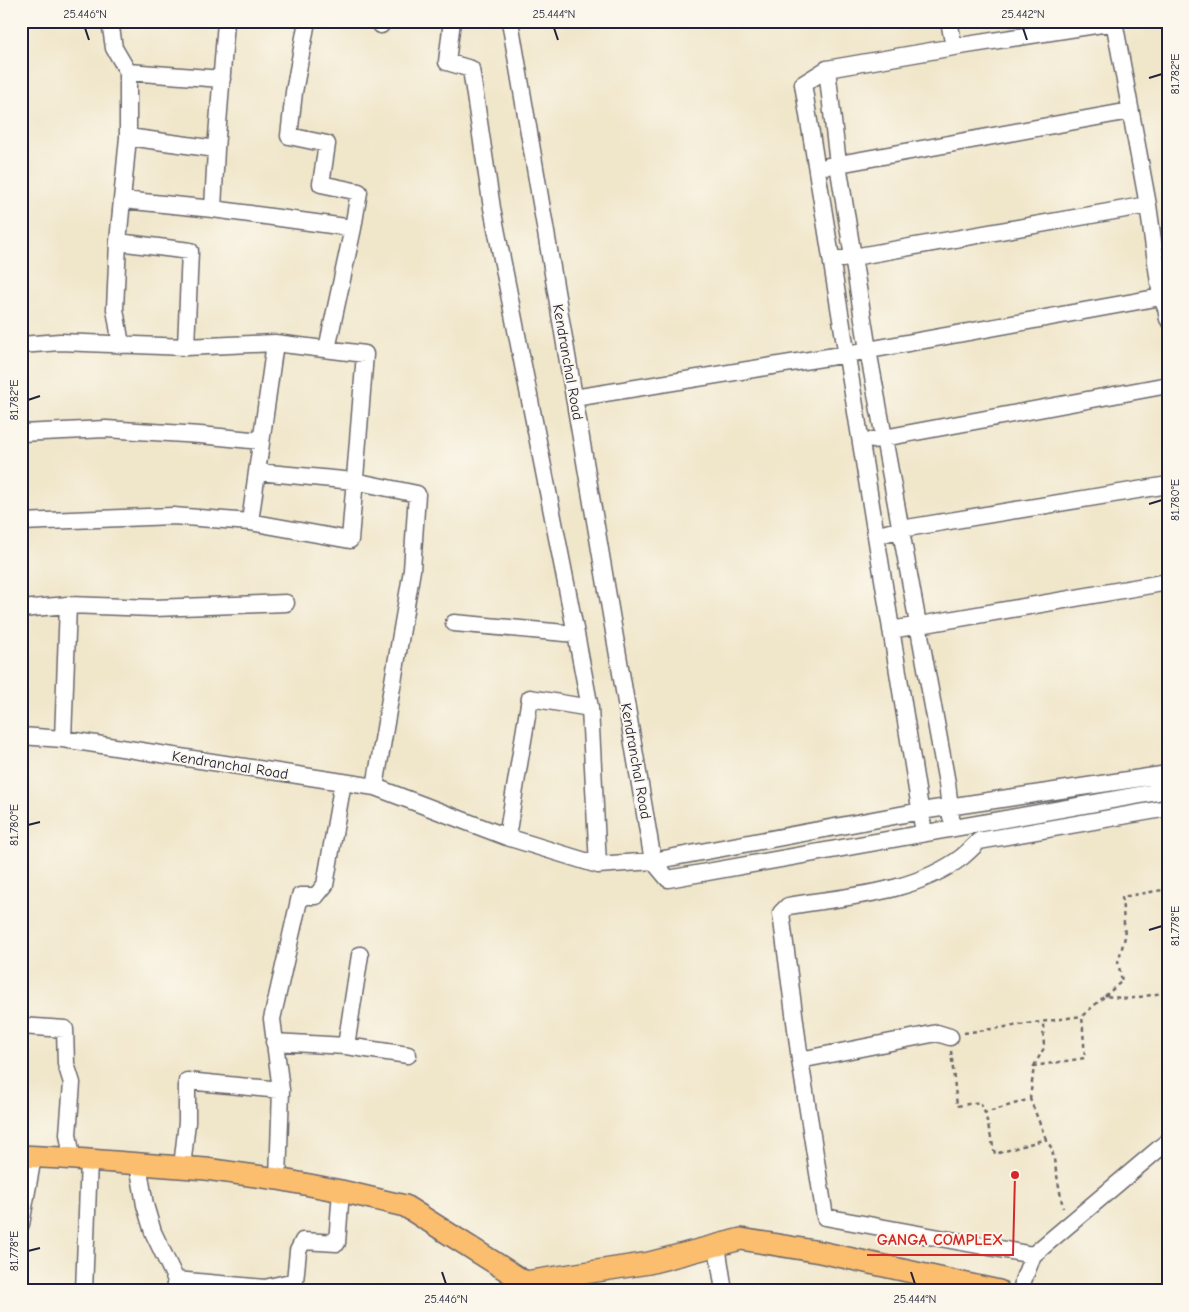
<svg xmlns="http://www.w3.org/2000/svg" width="1189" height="1312" font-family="'Comic Neue',sans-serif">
  <rect width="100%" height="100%" fill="#fbf7ec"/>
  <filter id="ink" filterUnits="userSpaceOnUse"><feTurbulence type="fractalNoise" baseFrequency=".02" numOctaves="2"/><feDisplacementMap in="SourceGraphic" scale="10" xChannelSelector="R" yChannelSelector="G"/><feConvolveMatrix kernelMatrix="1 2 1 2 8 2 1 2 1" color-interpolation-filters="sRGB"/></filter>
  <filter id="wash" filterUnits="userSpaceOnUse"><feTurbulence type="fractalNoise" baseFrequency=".0096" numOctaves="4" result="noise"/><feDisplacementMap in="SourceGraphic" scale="20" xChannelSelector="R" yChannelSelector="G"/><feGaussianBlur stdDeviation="1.12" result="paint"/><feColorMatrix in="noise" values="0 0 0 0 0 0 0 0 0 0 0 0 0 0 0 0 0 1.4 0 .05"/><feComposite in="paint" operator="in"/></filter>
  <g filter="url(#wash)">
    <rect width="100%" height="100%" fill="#f0e6ca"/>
  </g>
  <g filter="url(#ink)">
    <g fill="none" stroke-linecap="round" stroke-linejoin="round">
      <defs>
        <path id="minor" d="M110 21 114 48 128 72V137L118 242 115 309 121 345
          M307 21 294 92 289 136 327 144 321 184 359 192 353 228
          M452 21 447 62 471 69 492 208 576 634
          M949 21 954 47
          M1114 21 1148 205 1161 297 1166 308 1168 319
          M381 25 382 21
          M827 69 838 164 868 350 947 783 951 817
          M128 72 222 79
          M128 137 216 149 213 209
          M216 149 226 22
          M828 166 1130 111
          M123 200 213 209 353 228 327 349
          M118 242 190 251 186 347
          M842 259 1148 205
          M21 345 60 342 186 347 275 343 365 354 350 540 250 522 173 516 21 522
          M574 398 847 354 1161 297
          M21 433 106 429 200 435 261 441
          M873 440 1168 385
          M258 472 354 481 417 494 412 570 375 787
          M250 522 275 343
          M876 536 901 529 1168 485
          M21 609 68 605 154 608 286 603
          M454 623 576 634 590 708 598 865
          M891 630 1168 582
          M21 736 63 739 375 787 507 837 598 865 653 861 510 21
          M63 739 68 605
          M1168 774 921 811 653 861 668 879 1168 790
          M924 833 803 84 827 69 954 47 1115 22
          M507 837 530 698 590 708
          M21 1026 65 1029 66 1064 72 1083 68 1134 72 1158
          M950 1037 937 1033 800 1060 825 1217 1033 1255
          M274 1042 346 1046 408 1055
          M346 1046 360 955
          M800 1060 781 913 788 906C847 896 913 894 962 857 968 852 974 846 979 841L1168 808
          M138 1164 145 1205 153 1232 176 1280 174 1289
          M182 1167 187 1122V1081L281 1090
          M278 1179 281 1090 272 1019 300 896H316L325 885 343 782
          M21 1224 33 1157
          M717 1246 724 1291
          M176 1280 265 1288 295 1281 298 1251 303 1241 337 1243 341 1191
          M84 1291 89 1160
          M1022 1291 1023 1281 1033 1255 1168 1141"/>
        <path id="major" d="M21 1156 62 1158 206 1169 278 1179 341 1191 405 1206 525 1282 649 1263 741 1239 820 1252 999 1291"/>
      </defs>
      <use href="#minor" stroke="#6a676d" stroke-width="19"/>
      <use href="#major" stroke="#6a676d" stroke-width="24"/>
      <path stroke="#6a676d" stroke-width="2.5" stroke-dasharray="4 4" stroke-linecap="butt" d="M1105 996 1122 981 1118 962 1125 937 1122 897 1168 889
        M964 1033 1082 1016 1105 996 1128 999 1168 992
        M951 1051 957 1106 980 1102 985 1113
        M1034 1066 1044 1048 1043 1023
        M1030 1099 1034 1066 1085 1058 1082 1016
        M1046 1139 1030 1099 985 1113 995 1154 1046 1139 1052 1149 1063 1208"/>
      <use href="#minor" stroke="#fff" stroke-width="16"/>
      <use href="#major" stroke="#fbbd6e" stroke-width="21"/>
    </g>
  </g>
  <path fill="none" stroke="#22223b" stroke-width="2" d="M85 28 89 40M554 28 558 40M1023 28 1027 40M1149 78 1162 74M28 400 40 396M1149 504 1162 500M28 825 40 822M1149 930 1162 926M28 1251 40 1248M442 1272 446 1284M911 1272 915 1284"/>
  <g text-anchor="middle" stroke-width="4" stroke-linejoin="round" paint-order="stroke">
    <g font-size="15" fill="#22223b" stroke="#fbf7ec">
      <text transform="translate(568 362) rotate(80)" y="5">Kendranchal Road</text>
      <text transform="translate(636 761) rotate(80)" y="5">Kendranchal Road</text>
      <text transform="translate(230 765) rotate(9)" y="5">Kendranchal Road</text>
    </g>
  </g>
  <path fill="none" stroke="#d62828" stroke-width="2" d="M1015 1175L1013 1255H867"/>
  <circle fill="#d62828" stroke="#fbf7ec" stroke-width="2" cx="1015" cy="1175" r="5"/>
  <g font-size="16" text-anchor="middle" font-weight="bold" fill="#d62828" stroke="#fbf7ec" stroke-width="4" stroke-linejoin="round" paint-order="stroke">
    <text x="940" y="1245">GANGA COMPLEX</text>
  </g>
  <rect width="1189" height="1312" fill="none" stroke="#fbf7ec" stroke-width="55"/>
  <rect x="28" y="28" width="1134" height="1256" fill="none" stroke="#22223b" stroke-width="2"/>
  <g font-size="12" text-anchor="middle" fill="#22223b">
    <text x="85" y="18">25.446°N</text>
    <text x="554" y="18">25.444°N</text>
    <text x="1023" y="18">25.442°N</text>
    <text transform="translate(1175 74) rotate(-90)" y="4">81.782°E</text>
    <text transform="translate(14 400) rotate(-90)" y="4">81.782°E</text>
    <text transform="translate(1175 500) rotate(-90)" y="4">81.780°E</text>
    <text transform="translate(14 825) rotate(-90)" y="4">81.780°E</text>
    <text transform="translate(1175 926) rotate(-90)" y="4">81.778°E</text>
    <text transform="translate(14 1251) rotate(-90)" y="4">81.778°E</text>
    <text x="446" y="1303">25.446°N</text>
    <text x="915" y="1303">25.444°N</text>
  </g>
</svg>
